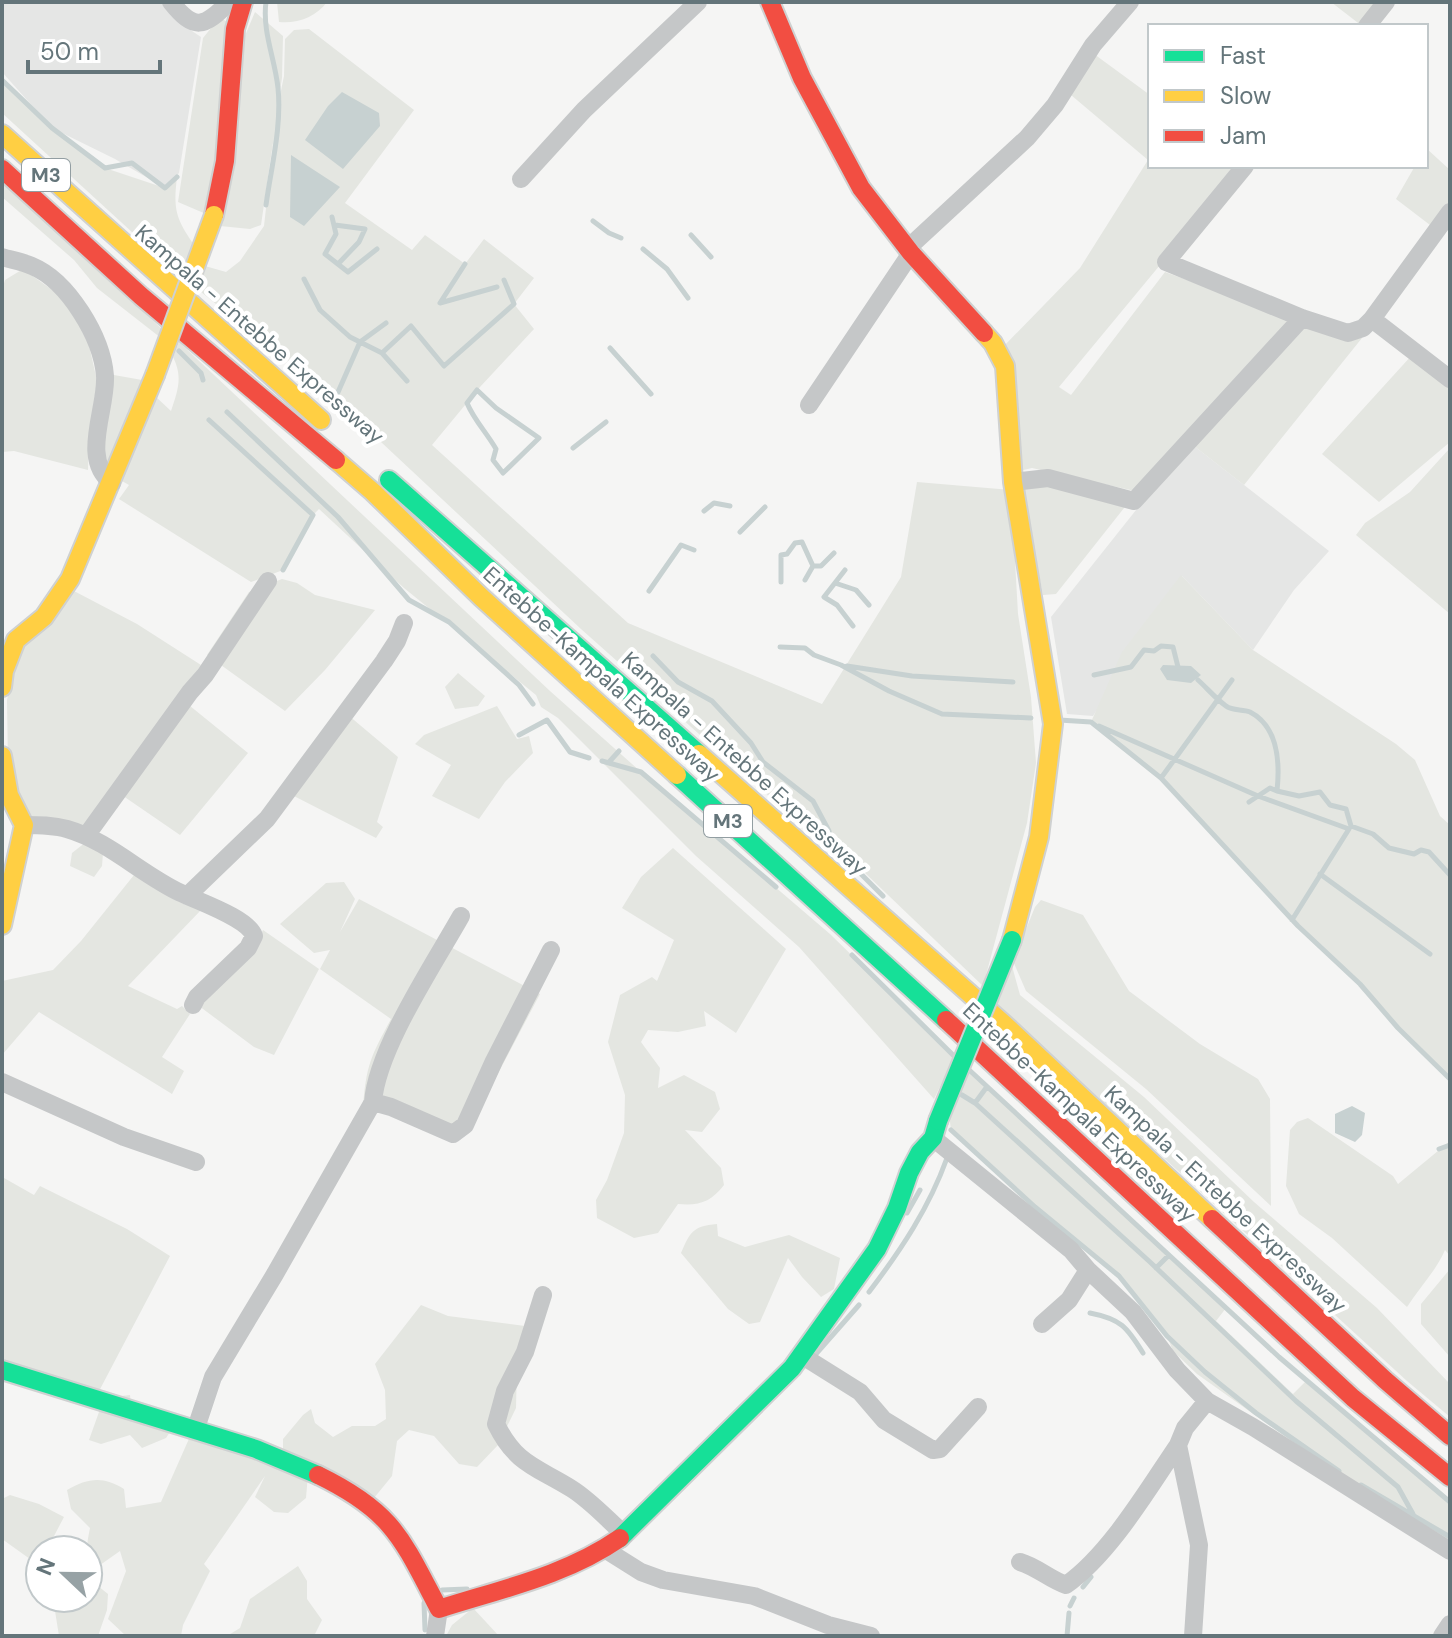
<svg xmlns="http://www.w3.org/2000/svg" width="1452" height="1638" font-family="'DM Sans',sans-serif">
  <rect width="100%" height="100%" fill="#f5f5f4"/>
  <path fill="#e5e6e5" d="M2 2H164L180 23 201 37 179 173 165 188 115 159 52 128 2 72Z
    M1194 446 1329 551 1294 590 1253 650 1182 576 1093 716 1067 714 1051 617 1140 505Z"/>
  <path fill="#e4e6e1" d="M277 2H327C316 17 297 24 279 22Z
    M1331 2H1384L1362 26Z
    M255 12 283 36 282 78 276 115 284 76 285 39 294 30 309 29 414 110 345 203 412 250 425 235 465 264 484 239 534 278 514 304 534 329 480 387 432 445 628 623 822 704 901 577 917 482 1011 490 1018 614 1031 697 1036 763 1027 823 983 986 840 849 831 844 827 826 817 834 799 823 581 629 335 399 196 288 205 266 226 272 240 261 264 226 274 136 261 225 250 229 220 226 244 38Z
    M219 18 226 21 215 166 206 214 178 202 203 38Z
    M1094 54 1150 95V166H1242L1059 387 1071 395 1165 272 1295 319 1135 491 1032 468 1019 471 1002 348 1080 268 1148 160 1071 95Z
    M2 81 52 128 105 168 165 188 177 177C173 210 176 219 195 246L181 277 2 113Z
    M1426 148 1450 170V201L1430 225 1396 199 1415 166H1426Z
    M2 178 164 331 161 338 97 288 74 260 2 197Z
    M23 269 69 302 89 345 97 381 89 436 88 470 14 451 2 452V290L5 280Z
    M1306 320 1362 338 1244 485 1194 446Z
    M179 342 550 691 641 772 830 934 955 1056 934 1099 799 947 696 856 558 718 541 707 536 695 404 588 319 509 313 515 283 570 251 582 119 499 129 485 122 481 155 396 171 411C178 390 183 377 173 357Z
    M1412 355 1450 385V442L1379 502 1322 454Z
    M114 375 142 380 106 469 102 448Z
    M1450 448V614L1356 535 1365 523 1410 492Z
    M1037 481 1128 503 1056 594 1043 595 1022 490Z
    M1181 575 1253 650 1396 744 1415 760 1440 816 1450 825V1079L1398 1028 1360 984 1298 926 1161 778 1091 722 1122 652Z
    M282 579 297 583 315 595 375 610 325 670 285 711 207 655 249 592Z
    M74 591 137 624 201 665 179 697 248 753 180 835 113 789 85 830 28 820 8 764 7 700 17 653Z
    M458 673 485 696 478 706 455 709 445 687Z
    M497 706 517 739 529 736 533 753 505 782 479 819 432 796 451 765 415 744 424 735Z
    M348 715 398 757 377 822 383 827 376 838 290 794Z
    M86 842 103 853 102 866 94 877 70 866 72 853Z
    M673 848 786 949 736 1033 704 1011 706 1026 678 1032 648 1030 641 1042 660 1068 658 1088 684 1075 715 1092 720 1109 702 1132 685 1130 721 1168 724 1185C711 1202 699 1206 678 1204L658 1233 634 1238 597 1218 596 1200 607 1180 624 1133 625 1095 608 1042 620 995 652 977 657 981 674 940 622 908 641 877Z
    M134 875 202 909 128 986 177 1009 182 1006 190 1014 162 1057 184 1071 172 1094 39 1012 2 1055V981L53 970 81 941Z
    M344 882 355 899 340 932 359 899 540 994 466 1134 363 1108C366 1065 371 1056 391 1019L320 969 330 950 314 953 280 924 326 883Z
    M1041 900 1083 915 1129 991 1200 1044 1258 1079 1270 1099 1271 1206 1146 1089 1026 991 1013 961 1035 907Z
    M263 930 319 969 274 1055 254 1047 195 1003 251 953Z
    M1012 966 1020 995 1144 1097 1254 1202 1377 1308 1450 1384V1417L1407 1381 996 1004Z
    M969 1070 1226 1308 1216 1321 1293 1394 1306 1381 1450 1502V1541L1355 1486 1197 1374 1173 1351 1167 1336 1119 1276 1035 1207 951 1130 949 1114Z
    M1308 1118 1393 1176 1398 1184 1450 1141V1256L1445 1250C1436 1271 1419 1288 1407 1307L1332 1238 1299 1214 1286 1186 1290 1130 1297 1122Z
    M4 1178 34 1195 40 1186 127 1229 170 1256 98 1393 2 1362V1181Z
    M717 1224 718 1236 745 1247 789 1235 840 1258 834 1289 821 1297 802 1277 788 1258 760 1322 749 1324 728 1309 681 1253C690 1233 692 1226 717 1224Z
    M1450 1269V1357L1421 1324V1304Z
    M421 1305 448 1316 525 1326 517 1363 516 1408 498 1445 477 1467 459 1464 434 1436 409 1430 397 1441 392 1476 374 1498 283 1450V1439L303 1415 311 1409 315 1423 333 1437 352 1426H375L386 1419 385 1390 375 1364Z
    M130 1395 132 1413 175 1424 166 1438 142 1448 130 1435 101 1444 89 1440 104 1398Z
    M192 1432 308 1474 306 1498 288 1513 274 1512 255 1497 265 1476 204 1564 210 1571 183 1625 181 1636H126L108 1619 126 1571 120 1551 93 1570C84 1557 87 1543 90 1528L71 1509 67 1490C88 1478 103 1476 124 1489L126 1508 161 1502Z
    M10 1495 39 1504 64 1517 54 1536 30 1559 2 1539V1499Z
    M298 1566 307 1581V1599L322 1620 314 1636H227L240 1628 250 1599Z
    M88 1578 108 1594 107 1610 98 1636H59L55 1611 43 1598H88Z
    M473 1608 499 1636H446L452 1625Z"/>
  <path fill="#c7d1d1" d="M342 92 379 113 380 126 343 169 305 140 328 106Z
    M291 155 340 187 304 226 290 217Z
    M1163 665 1191 666 1201 675 1191 683 1167 680 1160 669Z
    M1352 1106 1365 1113 1362 1135 1355 1142 1335 1133V1114Z"/>
  <g fill="none" stroke-linecap="round" stroke-linejoin="round">
    <path stroke="#c7d1d1" stroke-width="5" d="M2 80 52 128 105 168 132 163 165 188 177 177
      M266 205C271 168 282 126 278 88 275 59 262 31 266 2
      M332 217 336 234 325 254 348 272 377 249
      M593 221 609 233 621 238
      M335 225 365 229 359 242 338 264
      M691 235 711 257
      M643 249 667 269 688 298
      M465 264 440 303 497 287
      M304 279 320 310 350 337 382 353 407 381
      M610 348 651 394
      M179 351 201 373 203 380
      M382 353 411 326 444 366 514 304 504 280
      M477 390 496 408 539 438 503 473 493 460 496 449C487 433 474 420 467 403Z
      M335 399 360 342 386 323
      M227 412 338 517 409 600 449 622 519 685 533 704
      M209 420 313 515 283 570
      M573 448 606 422
      M704 511 714 503 730 506
      M740 532 765 507
      M845 570 824 597 837 605 853 626
      M805 580 813 566H821L834 553
      M781 582V555L787 554 795 543 802 542 813 566
      M835 583 856 590 869 605
      M649 591 681 545 694 550
      M780 647 805 648 814 655 841 665 889 691 942 714 1031 718
      M653 656 678 682 712 701 751 743 763 762 813 801 829 831 831 844 883 896
      M847 666 912 676 1013 682
      M1094 675 1131 667 1144 650 1154 651 1161 646 1173 647 1178 667
      M1198 680C1207 688 1216 699 1226 706 1232 711 1242 709 1250 712 1279 727 1280 763 1277 791L1299 796 1320 792 1330 805 1346 809 1351 826 1373 834 1389 848 1414 854 1421 850 1429 852 1450 875
      M1059 720 1091 722 1161 778 1298 926 1360 984 1398 1028 1450 1079
      M1099 726 1258 796 1349 829
      M519 735 547 720 570 752 589 758
      M602 761 641 772 776 887
      M610 761 619 751
      M1161 778 1232 680
      M1249 802 1270 788 1277 791
      M1320 874 1430 954
      M1292 920 1349 829
      M852 955 956 1058
      M966 1067 1279 1357 1450 1502
      M962 1095 975 1103 1150 1262 1296 1401 1398 1487 1413 1514
      M975 1103 986 1088
      M951 1130 1035 1207 1119 1276 1167 1336 1205 1372 1256 1413 1339 1471
      M1439 1149 1450 1145
      M907 1213 920 1190
      M1156 1268 1169 1255
      M869 1292C901 1250 929 1208 947 1158
      M1090 1313C1121 1319 1127 1327 1143 1353
      M815 1355 859 1305
      M1361 1485 1450 1537
      M1083 1587 1091 1577
      M442 1590 467 1589
      M424 1603 425 1630
      M1070 1606 1074 1598
      M1067 1636 1069 1613"/>
    <defs>
      <path id="fast" d="M389 480 699 754
        M677 775 946 1020
        M2 1370 256 1449 318 1475
        M620 1538 792 1368 877 1249 897 1208 909 1173 920 1152 933 1138 938 1121"/>
      <path id="slow" d="M2 134 321 420
        M984 333 993 343 1005 366 1013 482 1053 724 1039 837 1012 940
        M336 460 373 492 481 597 677 775
        M2 687 4 671 16 640 44 617 70 579 155 375
        M699 754 1005 1025 1212 1219
        M2 756 9 795 24 825 2 925"/>
      <path id="jam" d="M770 2 802 78 861 188 911 253 984 333
        M2 169 141 296 336 460
        M214 215 225 161 235 29 243 2
        M946 1020 1353 1398 1450 1477
        M1212 1219 1385 1380 1450 1436
        M318 1475C394 1512 402 1539 439 1609 501 1589 565 1576 620 1538"/>
    </defs>
    <use href="#fast" stroke="#cfd1d1" stroke-width="22"/>
    <use href="#slow" stroke="#cfd1d1" stroke-width="22"/>
    <use href="#jam" stroke="#cfd1d1" stroke-width="22"/>
    <path stroke="#c5c7c8" stroke-width="18" d="M171 2C194 31 204 28 229 2
      M1367 26 1386 2
      M1245 166 1166 262 1302 318 1348 333 1363 328 1372 319 1450 212
      M521 179 584 110 698 2
      M908 248 1027 138 1055 105 1093 45 1130 2
      M2 257C12 260 23 262 32 266 68 281 102 337 105 376 107 409 80 459 112 483
      M1372 319 1450 379
      M809 405 911 253
      M1013 482 1048 478 1134 501 1302 318
      M24 825C39 825 53 825 67 829 109 841 142 875 181 893 199 902 248 918 254 936L248 948 197 997 193 1005
      M86 836 190 692 205 675 268 581
      M187 896 267 819 384 661 397 641 404 623
      M2 1082 124 1137 196 1162
      M373 1102C377 1049 434 964 461 916
      M933 1138 1071 1250 1088 1270 1133 1312 1177 1370 1207 1401 1253 1427 1450 1551
      M543 1295 525 1352 505 1391 496 1424C516 1465 537 1467 572 1489 591 1501 608 1520 625 1535
      M1042 1324 1069 1300 1088 1270
      M801 1355 860 1392 884 1420 933 1450 940 1449 978 1407
      M196 1428 213 1377 275 1274 373 1102 391 1107 453 1134 465 1125 494 1061 551 950
      M606 1550 641 1572 663 1580 754 1596 828 1625 871 1636
      M1020 1562C1037 1567 1049 1579 1066 1585 1110 1554 1148 1489 1178 1445
      M435 1636 439 1609
      M1193 1636 1199 1545 1178 1445 1185 1428 1207 1401
      M1442 1636 1450 1624"/>
    <use href="#fast" stroke="#16e098" stroke-width="18"/>
    <use href="#slow" stroke="#ffcf43" stroke-width="18"/>
    <use href="#jam" stroke="#f24e42" stroke-width="18"/>
    <defs>
      <path id="fast-bridge" d="M938 1121 1012 940"/>
      <path id="slow-bridge" d="M155 375 214 215"/>
    </defs>
    <use href="#fast-bridge" stroke="#cfd1d1" stroke-width="22" stroke-linecap="butt"/>
    <use href="#slow-bridge" stroke="#cfd1d1" stroke-width="22" stroke-linecap="butt"/>
    <use href="#fast-bridge" stroke="#16e098" stroke-width="18"/>
    <use href="#slow-bridge" stroke="#ffcf43" stroke-width="18"/>
  </g>
  <g text-anchor="middle" stroke-width="8" stroke-linejoin="round" paint-order="stroke">
    <g fill="#fff" stroke="#929ea2" stroke-width="2">
      <rect x="22" y="159" width="48" height="32" rx="6"/>
      <rect x="704" y="805" width="48" height="32" rx="6"/>
    </g>
    <g font-size="20" font-weight="bold" fill="#64757a">
      <text x="46" y="182">M3</text>
      <text x="728" y="828">M3</text>
    </g>
    <g font-size="22" fill="#64757a" stroke="#fff">
      <text transform="translate(260 334) rotate(41)" y="8">Kampala - Entebbe Expressway</text>
      <text transform="translate(602 674) rotate(42)" y="8">Entebbe-Kampala Expressway</text>
      <text transform="translate(745 763) rotate(42)" y="8">Kampala - Entebbe Expressway</text>
      <text transform="translate(1080 1112) rotate(43)" y="8">Entebbe-Kampala Expressway</text>
      <text transform="translate(1226 1199) rotate(43)" y="8">Kampala - Entebbe Expressway</text>
    </g>
  </g>
  <rect width="1452" height="1638" fill="none" stroke="#64757a" stroke-width="8"/>
  <rect x="1148" y="24" width="280" height="144" fill="#ffffff" stroke="#c1c8ca" stroke-width="2"/>
  <rect x="1164" y="50" width="40" height="12" fill="#16e098" stroke="#c1c8ca" stroke-width="2"/>
  <text x="1220" y="64" font-size="24" fill="#64757a">Fast</text>
  <rect x="1164" y="90" width="40" height="12" fill="#ffcf43" stroke="#c1c8ca" stroke-width="2"/>
  <text x="1220" y="104" font-size="24" fill="#64757a">Slow</text>
  <rect x="1164" y="130" width="40" height="12" fill="#f24e42" stroke="#c1c8ca" stroke-width="2"/>
  <text x="1220" y="144" font-size="24" fill="#64757a">Jam</text>
  <g transform="translate(64 1574) rotate(292)"><circle r="38" fill="#ffffff" stroke="#c1c8ca" stroke-width="2"/>
  <path d="M0-6L14 30L0 20L-14 30Z" fill="#97a2a5"/>
  <text y="-12" font-size="22" font-weight="bold" text-anchor="middle" fill="#64757a">N</text>
  </g>
  <path d="M28 60v12h132v-12" fill="none" stroke="#64757a" stroke-width="4"/>
  <text x="40" y="60" font-size="24" fill="#64757a" stroke="#ffffff" stroke-width="6" paint-order="stroke">50 m</text>
</svg>
